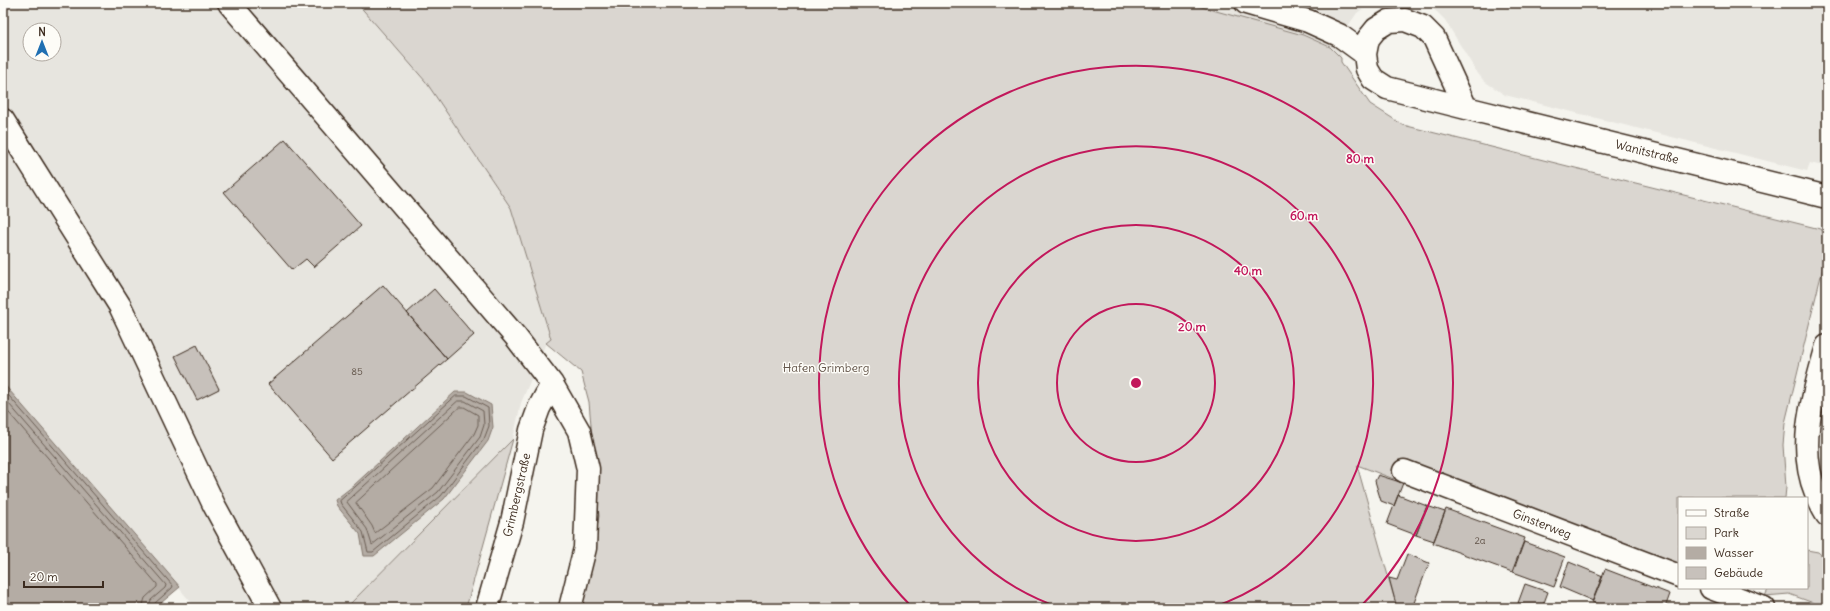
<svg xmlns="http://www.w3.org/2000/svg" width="1830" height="611" font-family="Delius,sans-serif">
  <rect width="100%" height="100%" fill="#f5f4ee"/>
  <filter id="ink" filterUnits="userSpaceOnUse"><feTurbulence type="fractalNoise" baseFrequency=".025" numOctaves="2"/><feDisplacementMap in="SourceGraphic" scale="8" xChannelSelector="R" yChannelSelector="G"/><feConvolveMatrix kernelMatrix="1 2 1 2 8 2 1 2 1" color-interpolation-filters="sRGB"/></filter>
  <g filter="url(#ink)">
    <path fill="#e7e5df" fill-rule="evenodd" d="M3 3H357L426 82 511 208 551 339 546 343 521 403 513 439 346 608H196L3 383ZM30 30H54V54H30Z
      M1187 3H1371L1357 13 1348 26 1342 41 1341 58 1330 47Z
      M1425 3H1827V167L1810 163 1807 171 1505 95 1484 81 1476 71 1445 20 1437 12Z"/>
    <path fill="#dad6d0" stroke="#8a8077" d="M357 3H1187L1303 35 1330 47 1341 58V62L1370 104 1403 125 1820 229 1826 238 1827 251 1785 423 1783 445 1786 487 1785 498H1679V566L1400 461 1394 479 1357 465 1397 608H565L588 578 599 516 598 506 589 402 581 372 546 343 551 339 511 208 426 82Z
      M513 439 466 608H346Z
      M1807 550 1818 552 1827 560V608L1789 594 1765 596 1769 588H1807Z"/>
    <path fill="#b4aca4" stroke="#84786e" d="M3 383 180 587 155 608H3Z
      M455 392H467L491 405 493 427 488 441 444 499 374 556H364L360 534 337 506 335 500 353 486Z"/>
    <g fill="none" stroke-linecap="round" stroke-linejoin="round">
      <path stroke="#6b5e54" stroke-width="1" d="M3 389 173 586 172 588 155 603 153 608
        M456 396H466L488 408 489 426 484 439 441 496 373 552H368L363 532 341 504 340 501Z
        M3 397 166 585 165 588 151 600 148 608
        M458 401H465L483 411 484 425 480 437 438 492 372 545 367 529 347 502Z
        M3 406 157 584V587L145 598 142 608
        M460 407H464L478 415V425L474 434 433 488 375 533 372 526 356 503Z"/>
    </g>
    <path fill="#c7c1bb" stroke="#3b2a1e" d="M285 139 361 226 314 267 306 259 292 270 224 192Z
      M383 285 447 359 332 458 268 384Z
      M434 289 474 335 447 359 407 313Z
      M197 345 219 389 197 400 175 356Z
      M1378 475 1403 483 1394 506 1381 501 1375 481Z
      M1398 495 1427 506 1416 535 1387 524Z
      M1427 506 1445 512 1434 541 1416 535Z
      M1446 509 1525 538 1512 572 1433 543Z
      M1524 542 1565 557 1554 587 1513 572Z
      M1407 554 1429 563 1412 608H1397L1389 578 1397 580Z
      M1569 562 1603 576 1593 601 1560 587Z
      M1605 569 1670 594 1665 608H1607L1592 602Z
      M1525 584 1548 592 1542 608H1532L1518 603Z"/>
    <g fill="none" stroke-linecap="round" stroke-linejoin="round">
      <defs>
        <path id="minor" d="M229 3 515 336 552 384 579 431 588 469 585 548 570 608
          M1246 3 1308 21 1339 35 1365 54
          M1466 108 1434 38 1423 27 1405 20 1389 21 1376 29 1368 39 1365 54 1367 69 1373 79 1387 88 1466 108 1827 197
          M3 120 120 306 214 505 270 608
          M1827 346C1814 393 1796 445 1816 493 1819 500 1822 508 1827 515
          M1404 471 1679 576
          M1711 588 1764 608
          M487 608 512 522 531 430 539 408 552 384"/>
      </defs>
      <use href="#minor" stroke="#3b2a1e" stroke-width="25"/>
      <use href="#minor" stroke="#fdfcf7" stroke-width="22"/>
    </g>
  </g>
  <g fill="none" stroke="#c2185b" stroke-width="2">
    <circle cx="1136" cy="383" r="79"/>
    <circle cx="1136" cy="383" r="158"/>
    <path d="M1061 608A237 237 0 1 1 1211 608"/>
    <path d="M912 607A317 317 0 1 1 1360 607"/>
  </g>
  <g text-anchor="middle" stroke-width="3" stroke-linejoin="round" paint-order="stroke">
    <g font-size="10" fill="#5e5045">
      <text x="357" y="375">85</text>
      <text x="1480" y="544">2a</text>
    </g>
    <g font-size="12" fill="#3b2a1e" stroke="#fdfcf7">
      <text transform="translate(1647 152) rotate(14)" y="4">Wanitstraße</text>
      <text transform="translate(517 495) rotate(-77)" y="4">Grimbergstraße</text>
      <text transform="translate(1542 524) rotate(21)" y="4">Ginsterweg</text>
    </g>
    <g font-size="12" fill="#63554a" stroke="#fdfcf7">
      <text x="826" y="372">Hafen Grimberg</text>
    </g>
  </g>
  <circle cx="1136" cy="383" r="6" fill="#c2185b" stroke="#fdfcf7" stroke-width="2"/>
  <g font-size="12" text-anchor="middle" font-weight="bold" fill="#c2185b" stroke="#fdfcf7" stroke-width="3" stroke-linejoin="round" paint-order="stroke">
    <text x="1360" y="163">80 m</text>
    <text x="1304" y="220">60 m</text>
    <text x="1248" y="275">40 m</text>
    <text x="1192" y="331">20 m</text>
  </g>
  <rect width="1830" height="611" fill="none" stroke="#fdfcf7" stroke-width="16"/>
  <rect x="8" y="8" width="1814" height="595" fill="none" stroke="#3b2a1e" stroke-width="1.5" filter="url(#ink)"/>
  <rect x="1678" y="497" width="130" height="92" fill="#fdfcf7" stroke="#afa8a0"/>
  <rect x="1686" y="510" width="20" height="6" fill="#fdfcf7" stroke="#afa8a0"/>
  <text x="1714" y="517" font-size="12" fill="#3b2a1e">Straße</text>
  <rect x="1686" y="527" width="20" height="12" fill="#dad6d0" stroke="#afa8a0"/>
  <text x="1714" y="537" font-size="12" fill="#3b2a1e">Park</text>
  <rect x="1686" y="547" width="20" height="12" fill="#b4aca4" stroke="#afa8a0"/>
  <text x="1714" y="557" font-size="12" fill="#3b2a1e">Wasser</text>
  <rect x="1686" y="567" width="20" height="12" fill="#c7c1bb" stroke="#afa8a0"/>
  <text x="1714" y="577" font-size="12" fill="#3b2a1e">Gebäude</text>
  <g transform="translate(42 42)"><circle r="19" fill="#fdfcf7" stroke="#afa8a0"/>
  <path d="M0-3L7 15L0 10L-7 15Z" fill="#1f6fb2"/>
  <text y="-6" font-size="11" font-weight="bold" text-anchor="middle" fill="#3b2a1e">N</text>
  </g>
  <path d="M24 581v6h79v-6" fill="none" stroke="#3b2a1e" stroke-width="2"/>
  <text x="30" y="581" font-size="12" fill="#3b2a1e" stroke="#fdfcf7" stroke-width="3" paint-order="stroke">20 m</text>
</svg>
